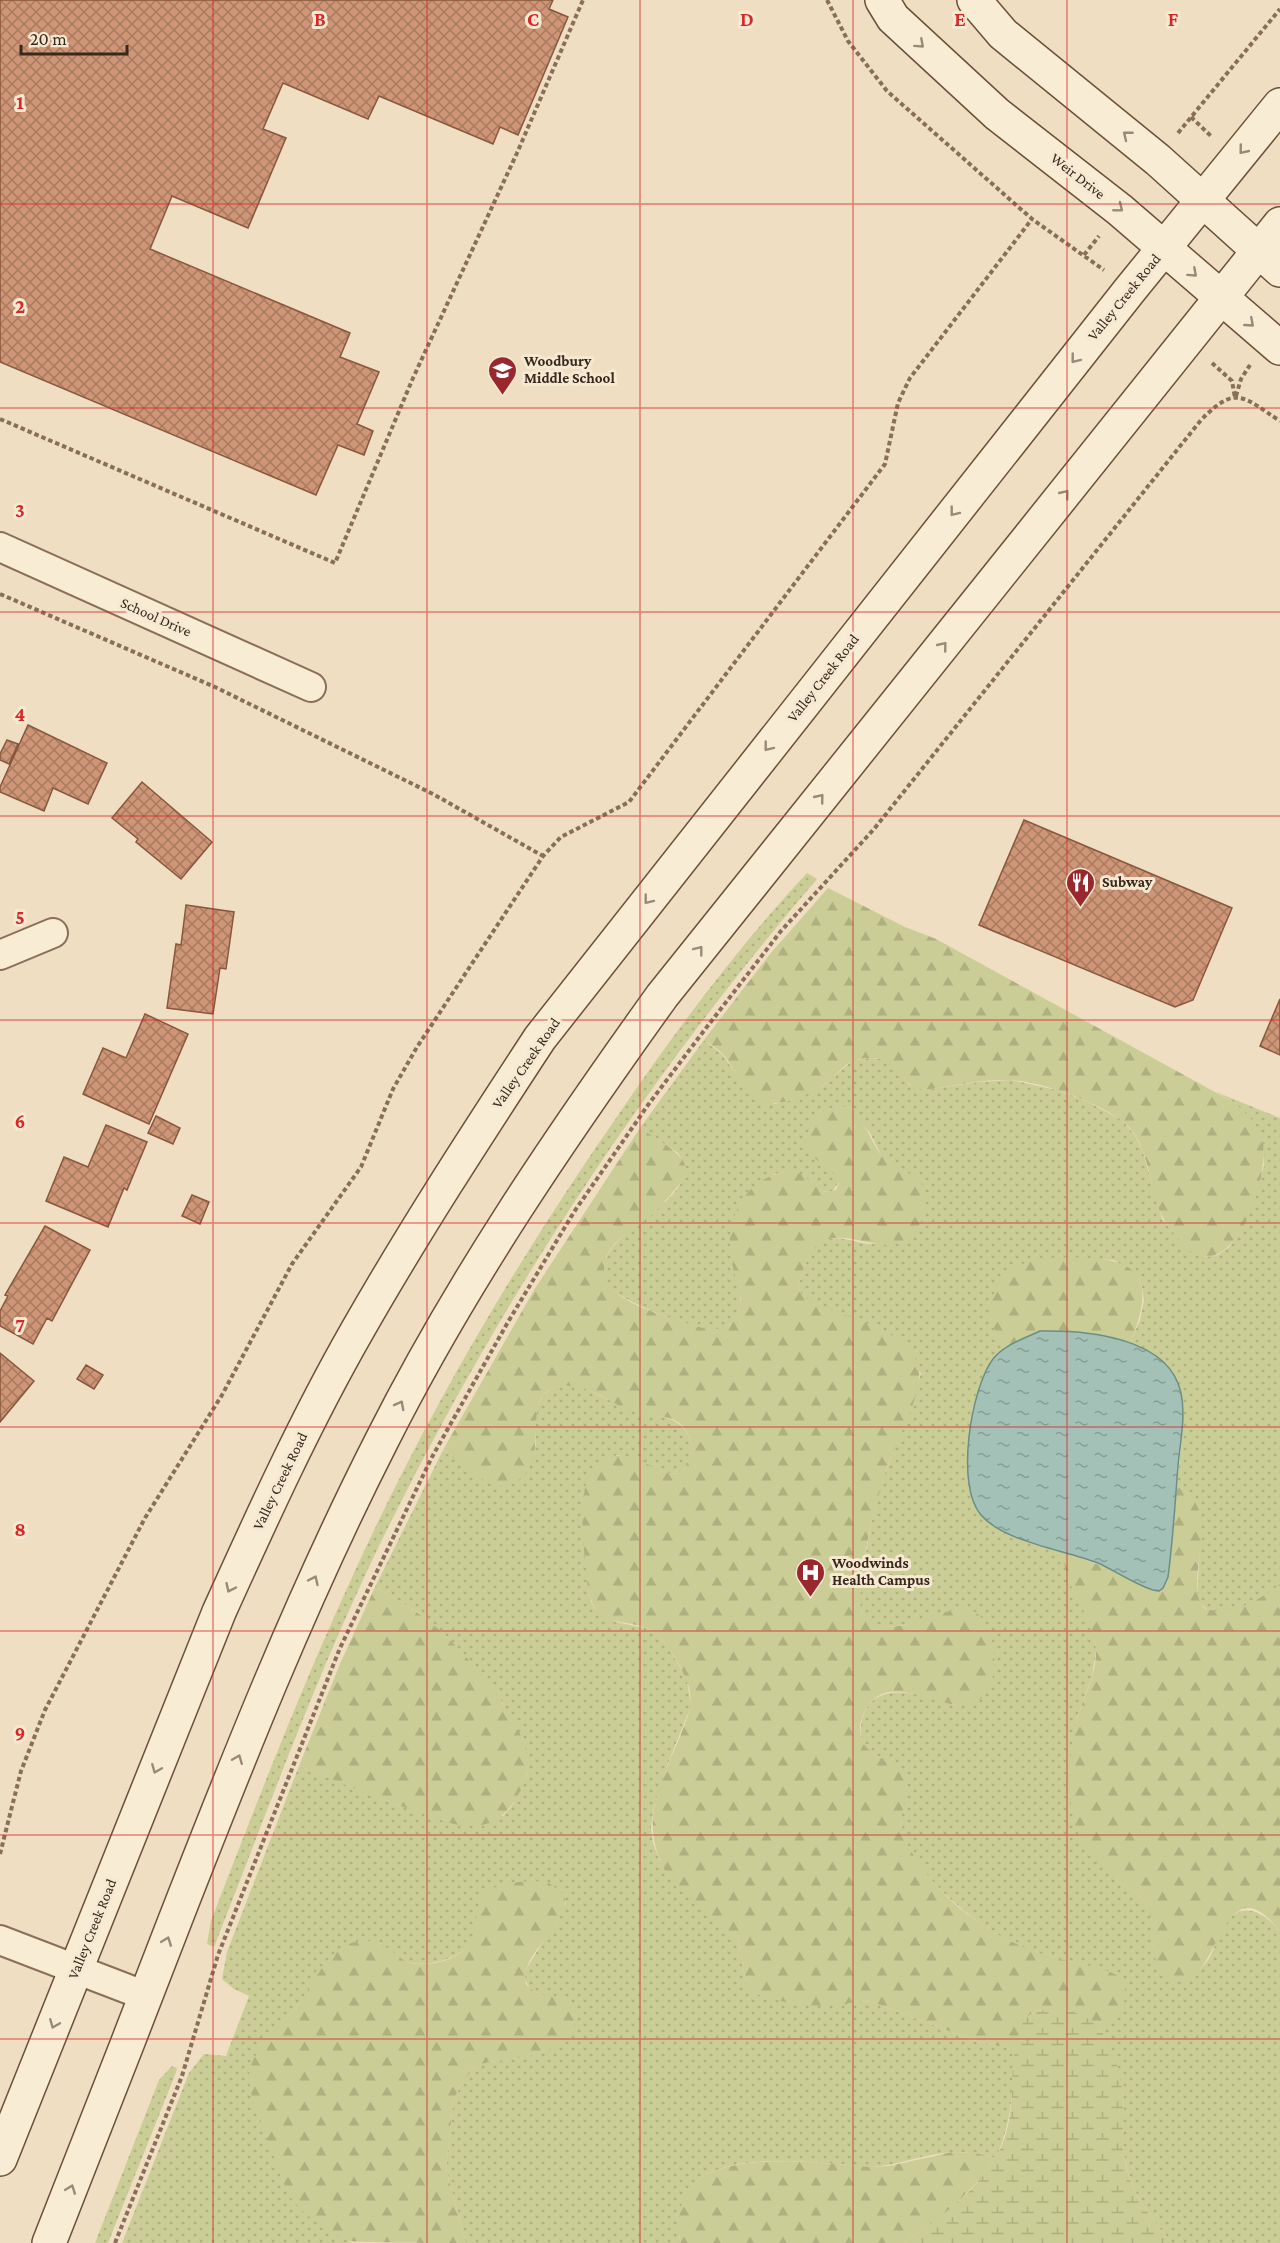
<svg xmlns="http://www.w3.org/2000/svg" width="1280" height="2243" font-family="'Crimson Pro',serif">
  <defs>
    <pattern id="grass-dots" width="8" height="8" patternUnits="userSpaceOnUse" patternTransform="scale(1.5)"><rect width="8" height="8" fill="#cacd95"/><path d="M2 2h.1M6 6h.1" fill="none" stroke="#aeb080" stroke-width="1.8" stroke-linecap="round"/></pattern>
    <pattern id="forest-firs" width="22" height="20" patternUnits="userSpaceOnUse" patternTransform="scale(1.5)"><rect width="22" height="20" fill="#cacd95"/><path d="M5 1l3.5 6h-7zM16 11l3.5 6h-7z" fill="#aeb080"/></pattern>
    <pattern id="wetland-marsh" width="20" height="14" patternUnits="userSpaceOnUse" patternTransform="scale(1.5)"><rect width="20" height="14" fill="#cacd95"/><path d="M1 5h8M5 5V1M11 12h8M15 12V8" fill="none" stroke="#aeb080"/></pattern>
    <pattern id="water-ripples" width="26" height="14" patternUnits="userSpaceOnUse" patternTransform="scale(1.5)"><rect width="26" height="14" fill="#a4c1b7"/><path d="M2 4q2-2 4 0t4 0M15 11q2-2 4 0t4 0" fill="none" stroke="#879d94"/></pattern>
    <pattern id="building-cross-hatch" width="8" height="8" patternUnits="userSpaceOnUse" patternTransform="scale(1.5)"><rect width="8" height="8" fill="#ce9576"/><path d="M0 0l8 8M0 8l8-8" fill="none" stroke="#a87a60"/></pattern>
  </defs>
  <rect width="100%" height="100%" fill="#efdec1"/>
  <path fill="url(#grass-dots)" d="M807 873 817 879C643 1082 496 1306 379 1546 316 1676 267 1812 214 1947L207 1944 211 1921C258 1799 305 1678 360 1560 433 1402 523 1251 623 1108 679 1026 740 945 807 873Z
    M704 1040 723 1055 747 1091 775 1104 791 1100 823 1086 853 1060 870 1058 886 1059 894 1063 909 1085 924 1090 979 1082 1011 1080 1057 1090 1086 1101 1122 1120 1134 1134 1142 1149 1162 1219 1187 1248 1206 1257 1218 1255 1229 1247 1237 1236 1249 1212 1264 1166 1263 1146 1235 1103 1216 1092 1280 1118V1584C1274 1589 1268 1596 1261 1599 1243 1608 1206 1623 1197 1597L1201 1527 1191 1497 1177 1486C1182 1428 1199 1367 1130 1343L1140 1320 1144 1300 1142 1288 1139 1279 1131 1271 1114 1260 1070 1258 991 1308V1319L1005 1349 994 1358 982 1381 972 1411 1006 1532 1061 1551 1071 1585 1091 1623 1095 1635 1096 1651 1092 1676 1078 1715 1072 1752 1115 1879C1131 1890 1150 1900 1153 1921 1154 1930 1152 1941 1154 1950 1157 1960 1166 1971 1172 1979L1187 1980C1194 1974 1203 1968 1208 1960 1214 1951 1216 1940 1221 1930 1237 1899 1262 1909 1280 1931V2243H1172C1151 2218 1131 2194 1125 2160 1121 2140 1124 2117 1123 2096 1120 2073 1112 2052 1101 2031 1117 2019 1127 2005 1125 1984 1097 1962 1058 1962 1026 1949 983 1932 913 1876 902 1830 899 1815 904 1798 906 1784 900 1777 895 1767 888 1762 881 1756 871 1755 865 1747 860 1739 860 1728 862 1720 873 1676 925 1696 955 1705L916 1622C899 1627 873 1632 862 1612 857 1604 861 1590 862 1581 866 1547 874 1504 885 1473 898 1440 912 1408 921 1373L804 1298 798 1288C802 1272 810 1242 830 1239 844 1236 858 1244 872 1244 878 1244 884 1242 890 1240 915 1235 916 1233 925 1209L894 1166 882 1157 870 1133 857 1116 831 1108C817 1115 811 1124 806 1139L834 1173 839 1182 832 1192C808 1194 812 1167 774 1174L730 1243C733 1267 750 1301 733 1322 729 1326 723 1329 717 1330 697 1331 626 1303 612 1289 607 1285 605 1279 604 1273 600 1230 687 1209 685 1165L678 1153 640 1128Z
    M577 1385C597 1393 616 1405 636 1412 647 1417 661 1414 672 1420 695 1431 697 1456 680 1473 658 1476 639 1457 616 1455L588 1589 591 1602 595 1609 616 1622 645 1628 656 1633 668 1646 687 1680 691 1706 667 1766 654 1807 651 1827 653 1843 660 1861 738 1940 746 1983 840 2006 857 2001 872 2002 973 2040 1015 2050C1013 2087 1012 2123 996 2158 982 2154 968 2152 954 2152 925 2153 898 2166 870 2167 822 2164 689 2141 681 2211 680 2222 677 2233 681 2243H466L446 2169 453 2102 460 2086 472 2070 480 2064C514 2056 559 2060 574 2024L538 1993 530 1989 524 1977 527 1968 545 1938 557 1923 566 1902 480 1901C476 1913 479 1926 474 1938 465 1957 431 1967 412 1963 400 1961 389 1950 380 1943L299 2004 267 2041 254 2059 251 2094 293 2200 327 2228 352 2243H122L189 2073 204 2054 226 2056 249 1996 234 1989 222 1979 227 1952 299 1766 400 1806 503 1816 512 1806 520 1790 527 1775 528 1760 503 1703 447 1637 419 1613 375 1587 443 1450 476 1474 536 1446C535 1427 532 1398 553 1388 560 1385 570 1386 577 1385Z
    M172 2066 177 2068 175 2075 108 2243H95L159 2080Z"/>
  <path fill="url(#forest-firs)" d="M828 888 905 927 936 939 1235 1103C1245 1112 1256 1122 1261 1135 1273 1166 1241 1271 1197 1255 1190 1252 1184 1246 1179 1240 1150 1208 1156 1186 1142 1149 1138 1138 1130 1126 1121 1120 1094 1101 1043 1082 1010 1080 981 1079 953 1086 924 1090 897 1088 906 1057 869 1058 845 1058 842 1072 824 1085 807 1096 774 1111 755 1098 739 1088 735 1068 723 1054 717 1049 711 1044 704 1040L770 954Z
    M839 1105C863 1111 867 1134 879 1152 890 1169 914 1169 924 1188 929 1198 925 1210 922 1219 901 1271 853 1226 824 1241 809 1249 802 1272 798 1288 809 1315 903 1319 918 1364 927 1388 892 1450 884 1476 874 1509 857 1577 861 1611 899 1661 969 1568 990 1634 995 1649 996 1669 991 1683 970 1738 906 1669 873 1700 866 1707 860 1718 860 1728 861 1762 892 1753 903 1775 912 1791 898 1812 902 1829 907 1854 938 1889 957 1906 966 1914 977 1920 986 1927 1008 1942 1031 1951 1056 1958 1074 1963 1107 1967 1121 1978 1132 1988 1122 2011 1115 2020 1111 2024 1106 2028 1101 2031 1091 2021 1082 2019 1069 2016 1062 2014 1053 2010 1046 2010 1023 2009 1018 2033 1015 2050L973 2040 872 2002 857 2001 840 2006H823L796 2005 759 1995 751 1991 746 1983 738 1940 674 1885C635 1829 657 1791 681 1734 688 1716 695 1701 687 1682 682 1668 667 1641 655 1633 627 1614 597 1634 588 1589 586 1556 564 1448 624 1456 644 1458 659 1476 680 1473 697 1456 695 1426 669 1418 659 1416 647 1416 637 1413 609 1405 588 1380 557 1387 517 1396 555 1462 514 1483 507 1486 498 1487 492 1484 476 1478 457 1460 443 1450L534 1290 640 1128C652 1136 686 1154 686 1169 685 1179 679 1185 673 1192 667 1199 661 1206 654 1213 637 1229 605 1240 604 1269 603 1298 655 1313 678 1320 695 1326 713 1334 730 1325L738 1313 741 1299C737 1281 730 1262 730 1244 729 1218 743 1189 767 1178 776 1173 788 1170 798 1173 809 1177 815 1188 825 1192L836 1190 839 1183C833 1165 811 1162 805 1145 807 1125 820 1110 839 1105Z
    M1037 1258C1106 1257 1170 1250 1130 1343L1105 1337 1040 1331 1005 1349C1000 1339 993 1329 991 1318 987 1287 1011 1266 1037 1258Z
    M1177 1486C1182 1490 1188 1494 1192 1498 1216 1526 1184 1588 1204 1608 1230 1618 1260 1600 1280 1584V1931C1218 1853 1220 2001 1171 1979 1145 1967 1158 1929 1148 1908 1141 1894 1127 1888 1115 1879 1101 1868 1087 1855 1080 1838 1064 1801 1068 1751 1079 1713 1085 1693 1096 1674 1096 1652 1096 1631 1088 1620 1079 1602 1070 1586 1065 1568 1061 1551L1114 1570 1143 1587 1166 1583Z
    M375 1587C389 1596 405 1603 418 1613 454 1637 524 1716 528 1761 529 1773 524 1784 518 1795 508 1814 493 1826 471 1826 454 1826 434 1818 418 1812 378 1799 339 1782 299 1766L340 1664Z
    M536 1881 549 1883 565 1895C569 1928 519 1952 526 1984 537 1999 558 1993 572 2004 577 2008 577 2014 575 2021 563 2061 514 2056 481 2064L472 2070 460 2086 453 2102 446 2169 466 2243C447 2243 360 2243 349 2241 330 2232 307 2218 294 2202 282 2187 271 2146 263 2126 259 2116 253 2104 251 2093 250 2087 249 2080 249 2074 253 2045 285 2024 301 2001 313 1984 324 1959 342 1947 352 1941 370 1938 381 1944 392 1949 399 1960 411 1963 422 1966 441 1963 451 1958 491 1940 466 1913 485 1894 496 1882 521 1882 536 1881Z
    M952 2152 975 2153 996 2158 984 2175 949 2211 904 2243H681C677 2231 679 2219 681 2207 694 2143 823 2164 870 2167L889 2166Z"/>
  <path fill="url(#wetland-marsh)" d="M1063 2009C1074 2012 1083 2014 1092 2022 1112 2038 1121 2072 1123 2097 1124 2117 1121 2140 1125 2161 1131 2194 1151 2218 1172 2243H904C938 2219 973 2194 995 2159 1005 2143 1009 2124 1011 2106 1014 2082 1009 2028 1031 2014 1040 2009 1053 2009 1063 2009Z"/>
  <path fill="url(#water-ripples)" stroke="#6b8f84" stroke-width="1.5" d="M1040 1331C1087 1330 1169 1337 1181 1393 1186 1416 1180 1443 1178 1466 1175 1503 1173 1540 1168 1577L1163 1588 1159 1591C1148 1592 1112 1569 1098 1563 1065 1550 1004 1542 981 1515 955 1486 971 1388 993 1359 1004 1345 1025 1338 1040 1331Z"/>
  <path fill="url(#building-cross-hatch)" stroke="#88573d" stroke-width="1.5" d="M0 0H553L549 9 568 17 518 135 500 127 493 144 379 96 368 119 283 83 263 129 286 138 248 228 172 196 150 249 350 333 340 357 379 372 357 424 373 431 364 455 338 445 316 495 0 362Z
    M28 725 107 763 88 804 53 788 44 811 0 792V787Z
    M7 740 18 744 9 764 0 760V754Z
    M142 782 212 842 181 879 136 842 138 839 112 818Z
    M1024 820 1232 908 1193 1000 1175 1007 979 925Z
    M186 905 234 912 226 969 220 968 213 1014 167 1008 176 944 181 945Z
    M1280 999V1055L1260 1046Z
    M145 1014 188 1034 149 1124 83 1094 103 1048 126 1058Z
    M156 1116 180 1128 173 1144 148 1133Z
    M106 1125 147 1142 127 1190 124 1188 108 1227 46 1201 64 1157 88 1167Z
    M192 1195 209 1202 200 1224 182 1216Z
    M45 1226 90 1250 52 1321 47 1318 33 1344 0 1326V1311L8 1296 5 1295Z
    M0 1353 34 1381 0 1422Z
    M86 1365 103 1375 94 1389 77 1379Z"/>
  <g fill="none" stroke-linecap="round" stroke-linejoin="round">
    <defs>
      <path id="street" d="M0 547 311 687
        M0 955 53 933
        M0 1940 146 1996"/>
      <path id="secondary" d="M882 0 893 18 997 114 1120 210 1280 348
        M974 0 1003 34 1158 160 1280 270
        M0 2159 219 1612C262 1517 305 1422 357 1331 414 1231 477 1134 540 1038L1129 291 1280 105
        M49 2243C91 2136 133 2030 174 1923 238 1759 302 1597 382 1440 461 1283 560 1138 662 996L1280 224"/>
    </defs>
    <use href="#street" stroke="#896f58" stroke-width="32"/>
    <use href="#secondary" stroke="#6a503b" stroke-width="36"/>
    <path stroke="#896f58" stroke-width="4" stroke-dasharray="4.5 3" stroke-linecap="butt" d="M827 0 848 41 887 91 1032 219 1104 270
      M1191 117 1212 137
      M1178 133 1280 9
      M1084 255 1099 236
      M1212 363 1232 381 1235 398
      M1236 396 1241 379 1250 365
      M0 419 335 563 413 378 517 153 583 0
      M0 594 215 687 433 794 543 856
      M0 1854 21 1771 45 1710 145 1518 222 1395 292 1264 361 1167 393 1089 417 1047 543 856 561 837 629 802 885 464 898 403 910 378 1032 219
      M115 2243 182 2076 218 1955 340 1648 432 1457 508 1322 574 1212 610 1160 648 1105 703 1032 781 931 874 829 1201 420C1236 384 1243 397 1280 421"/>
    <use href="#street" stroke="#f9ecd4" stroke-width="28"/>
    <use href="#secondary" stroke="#f9ecd4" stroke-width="33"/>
  </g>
  <defs><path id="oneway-chevron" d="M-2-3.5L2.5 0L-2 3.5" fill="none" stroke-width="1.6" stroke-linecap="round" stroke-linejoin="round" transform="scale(1.5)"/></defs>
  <g stroke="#988a78">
    <use href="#oneway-chevron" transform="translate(920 44) rotate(42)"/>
    <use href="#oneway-chevron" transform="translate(1127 135) rotate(-141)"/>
    <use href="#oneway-chevron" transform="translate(1243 150) rotate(129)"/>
    <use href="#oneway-chevron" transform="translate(1119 208) rotate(39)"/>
    <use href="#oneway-chevron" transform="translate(1193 273) rotate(42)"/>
    <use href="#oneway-chevron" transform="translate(1250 323) rotate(41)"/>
    <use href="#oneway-chevron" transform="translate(1075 359) rotate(128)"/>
    <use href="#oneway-chevron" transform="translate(1065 494) rotate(-51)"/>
    <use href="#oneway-chevron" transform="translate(954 512) rotate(128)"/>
    <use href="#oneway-chevron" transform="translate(943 646) rotate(-51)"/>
    <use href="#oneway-chevron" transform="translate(768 747) rotate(128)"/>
    <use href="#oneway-chevron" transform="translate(820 798) rotate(-51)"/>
    <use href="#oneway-chevron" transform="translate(648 900) rotate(128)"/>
    <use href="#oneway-chevron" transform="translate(699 950) rotate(-52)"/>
    <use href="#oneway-chevron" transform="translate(400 1405) rotate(-62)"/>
    <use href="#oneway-chevron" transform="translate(314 1580) rotate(-65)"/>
    <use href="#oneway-chevron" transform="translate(230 1588) rotate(115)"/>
    <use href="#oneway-chevron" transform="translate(238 1759) rotate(-68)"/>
    <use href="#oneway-chevron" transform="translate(156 1769) rotate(112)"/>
    <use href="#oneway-chevron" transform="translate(167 1941) rotate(-69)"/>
    <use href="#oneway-chevron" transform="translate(54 2024) rotate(112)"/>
    <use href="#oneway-chevron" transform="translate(71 2189) rotate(-69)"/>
  </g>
  <path fill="none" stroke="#d62828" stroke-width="1.5" stroke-opacity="0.55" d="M213 0V2243M427 0V2243M640 0V2243M853 0V2243M1067 0V2243M0 204H1280M0 408H1280M0 612H1280M0 816H1280M0 1020H1280M0 1223H1280M0 1427H1280M0 1631H1280M0 1835H1280M0 2039H1280"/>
  <defs>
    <symbol id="school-pin" viewBox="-11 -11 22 30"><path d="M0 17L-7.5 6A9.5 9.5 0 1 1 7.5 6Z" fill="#99272e" stroke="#f6e9d1"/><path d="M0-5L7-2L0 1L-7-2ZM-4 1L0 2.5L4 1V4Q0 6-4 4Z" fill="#fff"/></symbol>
    <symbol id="restaurant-pin" viewBox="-11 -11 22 30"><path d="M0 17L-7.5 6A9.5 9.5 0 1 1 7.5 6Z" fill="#99272e" stroke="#f6e9d1"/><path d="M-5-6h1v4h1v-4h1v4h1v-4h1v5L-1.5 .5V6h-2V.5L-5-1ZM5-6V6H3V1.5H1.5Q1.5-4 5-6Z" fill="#fff"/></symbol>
    <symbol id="hospital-pin" viewBox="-11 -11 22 30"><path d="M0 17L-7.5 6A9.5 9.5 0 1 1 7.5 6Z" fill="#99272e" stroke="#f6e9d1"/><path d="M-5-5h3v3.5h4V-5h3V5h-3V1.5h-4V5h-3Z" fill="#fff"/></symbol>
  </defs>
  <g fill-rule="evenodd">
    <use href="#school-pin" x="486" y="354" width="33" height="45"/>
    <use href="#restaurant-pin" x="1064" y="866" width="33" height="45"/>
    <use href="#hospital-pin" x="794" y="1556" width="33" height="45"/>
  </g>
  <g text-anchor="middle" stroke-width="6" stroke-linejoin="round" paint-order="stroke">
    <g font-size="15" fill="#38281d" stroke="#f6e9d1">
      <text transform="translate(1078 176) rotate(38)" y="5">Weir Drive</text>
      <text transform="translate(1124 297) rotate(-51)" y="5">Valley Creek Road</text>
      <text transform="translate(156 617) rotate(24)" y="5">School Drive</text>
      <text transform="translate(823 678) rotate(-52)" y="5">Valley Creek Road</text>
      <text transform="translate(526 1063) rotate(-55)" y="5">Valley Creek Road</text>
      <text transform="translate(280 1481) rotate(-64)" y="5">Valley Creek Road</text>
      <text transform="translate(92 1929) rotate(-68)" y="5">Valley Creek Road</text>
    </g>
    <g font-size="15" font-weight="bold" fill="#38281d" stroke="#f6e9d1" text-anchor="start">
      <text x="524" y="366">Woodbury<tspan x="524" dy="17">Middle School</tspan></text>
      <text x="1102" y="887">Subway</text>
      <text x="832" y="1568">Woodwinds<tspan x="832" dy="17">Health Campus</tspan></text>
    </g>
  </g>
  <g font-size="20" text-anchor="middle" font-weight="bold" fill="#d62828" stroke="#f6e9d1" stroke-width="6" stroke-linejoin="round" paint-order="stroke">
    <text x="320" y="26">B</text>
    <text x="533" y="26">C</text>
    <text x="747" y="26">D</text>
    <text x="960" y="26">E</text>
    <text x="1173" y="26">F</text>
    <text x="20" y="109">1</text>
    <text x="20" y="313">2</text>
    <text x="20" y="517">3</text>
    <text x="20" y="721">4</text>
    <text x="20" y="924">5</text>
    <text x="20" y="1128">6</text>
    <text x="20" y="1332">7</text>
    <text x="20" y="1536">8</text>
    <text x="20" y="1740">9</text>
  </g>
  <path d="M21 45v9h106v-9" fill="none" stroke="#38281d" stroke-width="3"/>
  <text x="30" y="45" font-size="18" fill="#38281d" stroke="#f6e9d1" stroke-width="4.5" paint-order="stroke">20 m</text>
</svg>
